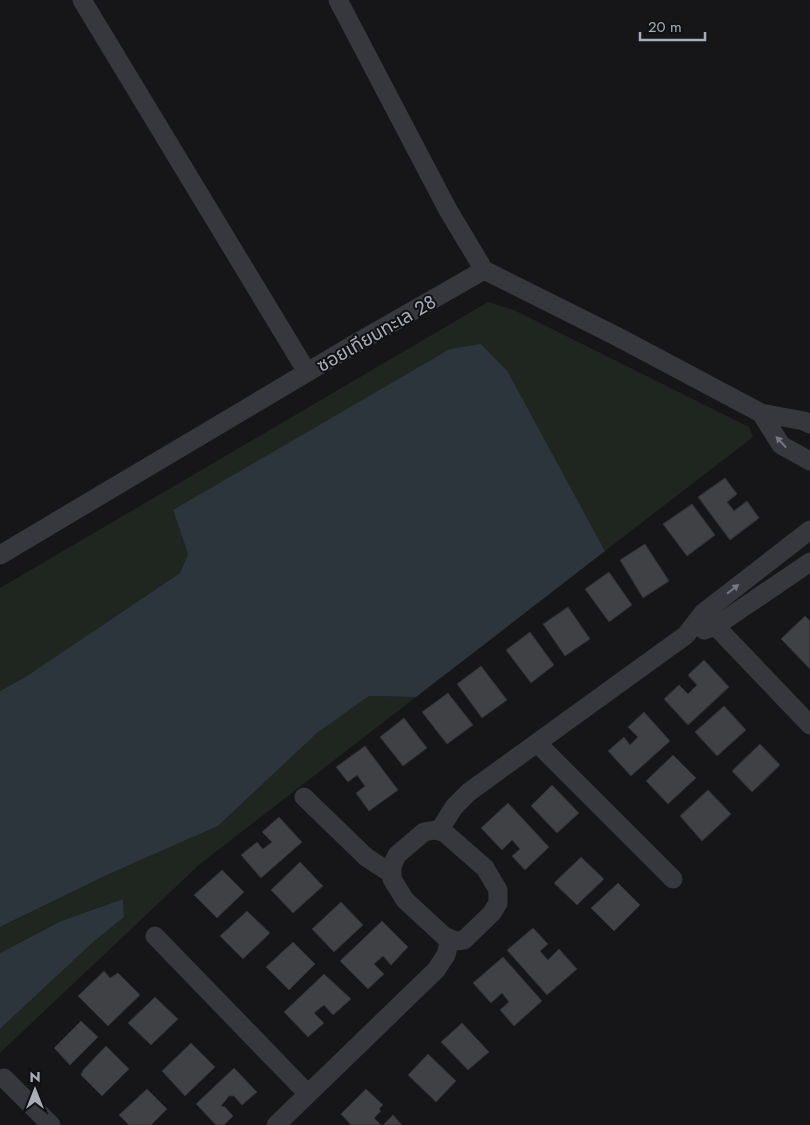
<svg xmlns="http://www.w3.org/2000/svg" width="810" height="1125" font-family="Jost,'Noto Sans Thai',sans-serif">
  <rect width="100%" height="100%" fill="#161618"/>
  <path fill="#1e261f" d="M488 302 514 310 749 427 753 437 605 551 508 372 173 510 188 554 180 573 27 676 0 691V588Z
    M369 696 416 697 200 864 0 1053V1029L91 944 124 917 123 899 61 921 0 953V927L109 874 218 826 317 733Z"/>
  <path fill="#2c353c" d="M481 344 508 372 605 551 416 697 369 696 317 733 218 826 109 874 0 927V691L27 676 180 573 188 554 173 510 450 349Z
    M123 899 124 917 91 944 0 1029V953L61 921Z"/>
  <path fill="#404145" stroke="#303034" d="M725 478 737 494 727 502 734 511 747 501 759 518 730 540 698 497Z
    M725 478 737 494 727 502 734 511 747 501 759 518 730 540 698 497Z
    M692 504 715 535 687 556 663 524Z
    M692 504 715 535 687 556 663 524Z
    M645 544 669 581 643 598 620 560Z
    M609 572 632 605 609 622 585 589Z
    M568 607 590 639 565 656 543 624Z
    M805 616 810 621V669L781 639Z
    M805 616 810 621V669L781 639Z
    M530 632 554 665 531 683 506 650Z
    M704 660 729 687 688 725 664 699 679 685 688 694 697 685 688 675Z
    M704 660 729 687 688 725 664 699 679 685 688 694 697 685 688 675Z
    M481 666 507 700 482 718 457 684Z
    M448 693 473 725 447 744 422 712Z
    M724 706 746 730 717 756 695 732Z
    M724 706 746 730 717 756 695 732Z
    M644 712 670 741 631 776 608 751 624 737 630 745 638 737 628 727Z
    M404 718 427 748 403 766 380 737Z
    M760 744 780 765 752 792 732 771Z
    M760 744 780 765 752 792 732 771Z
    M365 746 398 790 369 811 356 793 365 786 357 775 348 782 336 767Z
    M673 755 696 778 668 804 646 781Z
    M552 785 579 813 557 833 531 806Z
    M708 790 731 814 702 841 680 816Z
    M708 790 731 814 702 841 680 816Z
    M508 803 549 847 525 870 512 856 520 849 512 840 502 850 481 828Z
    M279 817 302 842 261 878 241 855 257 842 263 849 272 842 262 832Z
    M581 857 604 879 577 905 554 883Z
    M300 862 323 886 293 913 271 890Z
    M222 870 244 892 217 918 194 895Z
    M618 883 640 905 614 931 591 908Z
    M341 902 363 925 334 952 312 929Z
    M247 911 270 933 243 959 220 936Z
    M382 921 408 947 391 965 383 956 374 964 384 974 368 989 340 961Z
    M533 928 548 944 540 951 548 960 559 949 577 969 547 995 507 950Z
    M293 942 315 964 289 990 266 967Z
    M503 957 542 1001 514 1026 500 1010 509 1002 502 993 491 1003 473 983Z
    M104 971 110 978 118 973 140 995 108 1026 78 996Z
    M324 974 351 999 333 1015 324 1005 314 1013 324 1023 308 1037 284 1012Z
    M155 997 178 1019 151 1045 128 1023Z
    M81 1021 98 1037 70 1065 54 1048Z
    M462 1023 489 1052 468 1070 441 1042Z
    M191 1043 215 1067 185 1096 162 1071Z
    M106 1046 129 1069 102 1096 81 1075 83 1070Z
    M428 1054 456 1081 436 1102 408 1075Z
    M234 1068 257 1092 242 1105 234 1096H229L221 1106 225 1107 233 1116 224 1125H216L196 1104Z
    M147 1089 167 1109 151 1125H129L119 1115Z
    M366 1089 383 1105 379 1109 381 1111 374 1118 381 1125H351L341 1114Z
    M393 1115 402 1125H383Z"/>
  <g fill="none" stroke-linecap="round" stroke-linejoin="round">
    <path stroke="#37383d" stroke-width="19" d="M82 0 307 372
      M338 0 448 210 484 270
      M761 413 781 445 810 461
      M0 555 353 345 484 270 616 336 761 413 804 421 810 424
      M703 613 810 725
      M704 630 716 626 810 562
      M537 743 673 879
      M304 797 366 857 392 874
      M435 830 445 833 485 868 498 890V903L492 913 464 940 455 941 444 936 405 900 392 879V866L397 855 424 832Z
      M439 831 454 807 469 792 686 635 703 613 810 530
      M155 936 308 1094
      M4 1078 51 1125
      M276 1125 436 970 446 955 450 939"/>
  </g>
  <defs><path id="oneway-solid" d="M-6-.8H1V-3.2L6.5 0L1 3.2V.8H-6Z" transform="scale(1.25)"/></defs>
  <g fill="#757881">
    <use href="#oneway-solid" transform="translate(781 442) rotate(-133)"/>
    <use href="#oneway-solid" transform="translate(733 589) rotate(-38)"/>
  </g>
  <g text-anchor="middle" stroke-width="4" stroke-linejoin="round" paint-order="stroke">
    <g font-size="19" fill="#a8adb8" stroke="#111113">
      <text transform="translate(376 333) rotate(-30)" y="7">ซอยเทียนทะเล 28</text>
    </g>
  </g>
  <g transform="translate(35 1090)" stroke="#111113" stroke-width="4" paint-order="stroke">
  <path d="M0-4L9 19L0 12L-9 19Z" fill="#a8adb8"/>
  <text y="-8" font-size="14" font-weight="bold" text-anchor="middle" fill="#a8adb8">N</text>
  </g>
  <path d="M640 32v8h65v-8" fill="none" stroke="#a8adb8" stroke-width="2.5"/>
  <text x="648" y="32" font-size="15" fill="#a8adb8" stroke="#111113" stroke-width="4" paint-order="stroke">20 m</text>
</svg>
